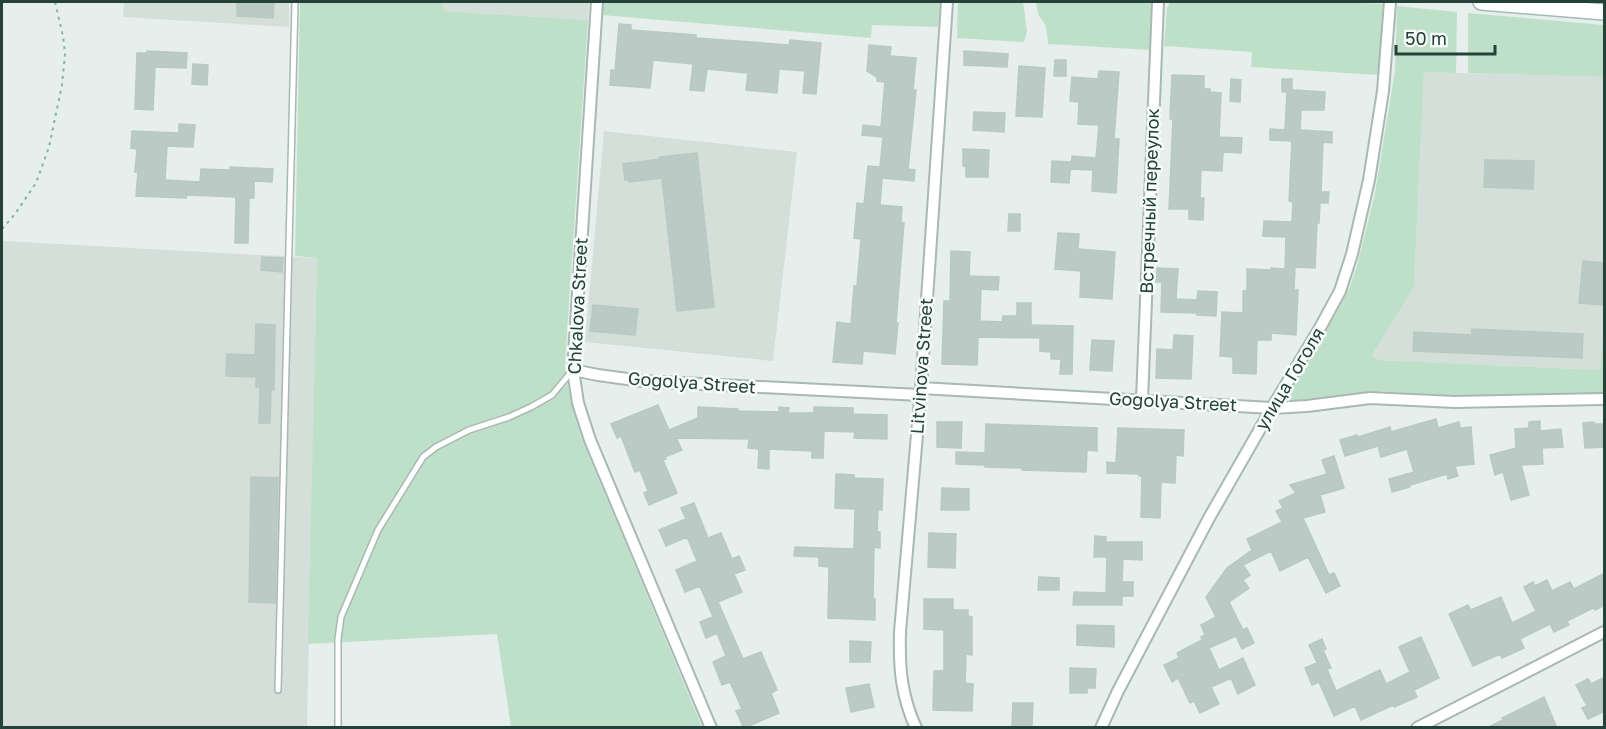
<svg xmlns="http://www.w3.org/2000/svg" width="1606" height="729" font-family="'Golos Text',sans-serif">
  <rect width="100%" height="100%" fill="#e6efeb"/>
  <path fill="#d4dfda" d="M124 2H289V27L123 17Z
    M443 2H589L588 20 443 11Z
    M1424 72 1604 77V321L1601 370 1376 360 1372 355 1414 287Z
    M604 131 797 152 773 361 585 342Z
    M2 241 317 258 307 727H2Z"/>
  <path fill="#bfe0c8" d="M300 2H443V11L588 20 565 363C568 393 573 411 582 439L702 727H511L497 634 308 644 317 258 295 256Z
    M603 2H940L938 27 872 25 871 38 602 15Z
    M958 2H1023L1027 31 1024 42 957 38Z
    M1036 2H1153L1151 50 1048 44 1046 26 1038 14Z
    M1170 2H1340L1383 4 1379 75 1251 67 1252 52 1164 46 1167 8Z
    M1397 6 1457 12 1456 73 1424 72 1414 287 1372 355 1377 360 1600 370 1604 321V394L1456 398 1382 391 1369 392 1292 402 1288 398V393L1314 353 1349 289 1357 266 1375 193 1395 71Z
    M1468 13 1604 25V77L1468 73Z"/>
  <path fill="#bbcac4" stroke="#b8c9c2" stroke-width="1.5" d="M237 2H274L273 18 237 16Z
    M619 24 631 25V30L696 35V38L789 45 790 40 821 43 816 94 803 93 805 71 779 69 777 93 746 90 748 73 707 69 704 91 690 90 693 64 653 60 650 88 610 85 611 70 615 71Z
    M869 45 891 47 890 56 916 58 913 90H916L908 169 915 170 914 181 882 178 880 205 902 207 901 222 904 223 896 323H898L895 354 863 351 862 364 833 362 837 322 851 324 854 286H857L861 239 854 238 857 203 864 204 868 166 880 167 883 137 862 135 863 125 881 127 885 82 877 81V77L867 71Z
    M147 51 187 53 186 68 155 67 153 110 135 109 137 53H147Z
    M964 51 1008 54 1007 67 964 65Z
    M1055 60H1066V76H1054Z
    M193 64 208 65 207 85 192 84Z
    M1019 66 1045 68 1042 117 1016 116Z
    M1099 71 1119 72 1114 139H1119L1116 193 1092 191 1093 170 1071 169 1072 156 1096 158 1099 125 1078 124 1079 102 1070 101 1072 77 1098 79Z
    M1172 75 1204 76V89H1210V92L1221 93 1219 137 1242 138 1241 153 1223 152 1222 171 1201 170 1200 198H1204L1203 220 1189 219V209H1169L1173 119H1170Z
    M1231 79 1241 80 1240 102 1230 101Z
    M1282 79H1292V90L1325 92 1324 110H1301L1300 130 1332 132V143L1323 142 1321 192H1329L1328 203H1320L1319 223H1317L1315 268 1295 267 1294 290H1298L1296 335 1271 333V340H1257L1256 374 1233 373V357L1220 356 1222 312 1243 313V291H1247V269L1271 270V268L1285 269 1286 237 1263 236 1264 221 1292 222 1293 202 1289 201 1292 141 1270 140V129L1285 130 1287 92H1282Z
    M974 112 1005 113 1004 132 973 130Z
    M179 124 195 125 193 147 167 146 165 180 200 182 201 169 230 170V167L273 169 272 182 254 181V198H249L248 243H235L236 197 187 195 186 198 136 196 138 172H135L137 149 131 148 132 131 179 133Z
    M963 149 989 150 988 177H966V166H963Z
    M697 153 714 307 677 311 662 178 629 182V180H625L623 164 660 159V157Z
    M1485 160 1534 161 1533 189 1484 187Z
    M1052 161 1071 162 1069 183 1051 182Z
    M1009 214H1020V231H1008Z
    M1058 233 1079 234 1078 249 1115 252 1112 299 1080 297 1081 271 1055 269Z
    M951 251 970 252 969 276 999 277 998 290 981 289 980 321 1002 322 1003 316H1017V303H1031V325L1073 326 1072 374H1060L1061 359H1051V352L1040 351V338L978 337 977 365 942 364 944 301H950Z
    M262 257 283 258 282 272 261 270Z
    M1583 261 1605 263 1604 305 1579 303Z
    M1157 268 1178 269 1176 299 1197 300 1198 291 1217 292 1216 316 1197 315V313L1161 312 1162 282H1156Z
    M593 305 638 309 635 335 590 331Z
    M256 324 275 325 274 390H271L270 423H259L260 387H256V377L226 376 227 354 255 355Z
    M1472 329 1583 334 1582 358 1413 351 1414 332 1472 335Z
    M1174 335 1193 336 1191 379 1156 378 1157 349 1173 350Z
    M1092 340 1114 341 1112 371 1090 370Z
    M658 405 669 430 698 418V407L738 409V411L779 412V407L789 408 788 413H814V407L853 408V414L887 415V439L854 438 855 432 824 431 823 458H812V451L769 449V469L758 468 759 449 748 448 749 439 676 438 682 450 665 457 666 459 663 460 677 493 649 505 644 493 648 491 640 470 635 472 621 436 617 438 611 424Z
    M1436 419 1438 428 1459 422 1460 428 1471 427 1474 464 1455 466 1458 476 1448 479 1447 474 1410 485V487L1392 492 1389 479 1414 472 1407 449 1381 457 1378 446 1345 456 1340 440 1357 435 1358 437 1390 427 1391 432Z
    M1540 421V431L1561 429 1563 447 1542 448 1543 464 1521 465 1529 495 1511 500 1503 472 1495 475 1490 455 1516 448 1515 429 1529 428V422Z
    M937 422H962L961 448 937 447Z
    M1594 422 1595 424H1605V447L1585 448 1583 423Z
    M986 424 1097 428V451L1087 450 1086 472 1022 470V468L985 467V465L956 464V452L985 453Z
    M1118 428 1184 430 1183 456 1176 455 1175 483 1161 482 1160 518 1141 517 1142 476H1139V474L1107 473V462L1116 463Z
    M1334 456 1344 488 1320 495 1325 512 1303 518 1329 575 1334 573 1340 586 1326 593 1308 557 1280 571 1271 551 1243 565 1250 575 1243 580 1249 588 1229 602 1243 630 1247 628 1254 643 1242 649 1236 636 1209 648 1219 670 1243 658 1255 685 1238 694 1231 678 1211 687 1219 704 1200 713 1194 701 1190 703 1178 678 1172 682 1164 665 1179 658 1177 653 1202 640 1201 637 1205 635 1201 625 1216 617 1206 597 1227 568 1252 550 1247 539 1282 522 1276 511 1283 508 1279 501 1296 493 1290 485 1327 474 1322 460Z
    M836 474 854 475V478L883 479 882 510H878L877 532H880V548L874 547 873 599H875V620L828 618 829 567 819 566V557L794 556 795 547 854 549 855 509 835 508Z
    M251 477 278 478 275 603 249 602Z
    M942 488 969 489V510H941Z
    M694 503 708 538 721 533 732 559 739 556 745 570 734 574 742 592 718 602 743 659 761 652 777 690 771 693 779 713 744 728 736 711 742 709 730 682 722 685 713 662 726 656 717 633 706 638 700 622 713 617 700 586 685 592 676 570 697 561 687 537 666 546 659 530 686 519 681 508Z
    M929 533 956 534 955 568 928 567Z
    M1095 536 1106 537V542H1142V560L1123 559 1122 582H1133V596H1122V605H1073L1074 592 1106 593 1107 557H1094Z
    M1605 573V605L1595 610 1593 608 1567 621 1569 625 1554 632 1550 624 1520 639 1524 648 1502 658 1500 654 1473 666 1449 614 1468 605 1471 610 1501 597 1512 623 1536 611 1524 587 1533 582 1535 586 1547 580 1552 591 1570 582 1574 589Z
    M1039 577 1059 578V590H1038Z
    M924 599H953V610H968V616L972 617V655L966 654 965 683 973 684 972 711 933 710 934 671H943L944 669V630L924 629Z
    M1077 625 1114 626V647L1077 645Z
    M1421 637 1439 678 1414 690 1417 697 1394 707 1393 705 1361 720 1355 706 1334 716 1319 682 1312 685 1305 668 1317 663 1309 645 1322 639 1326 649 1323 650 1331 668 1327 669 1336 691 1380 670 1386 684 1410 672 1399 647Z
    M850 641 871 642 870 662H850Z
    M1070 668 1096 669 1095 688H1087V693H1070Z
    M1605 677V711L1588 719 1582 708 1587 706 1576 685 1588 679 1591 684Z
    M869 684 874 707 851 712 846 688Z
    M1544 697 1557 728H1487L1503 720 1502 718Z
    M1013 703H1033L1032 725H1012Z"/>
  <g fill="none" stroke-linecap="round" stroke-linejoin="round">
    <defs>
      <path id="service" d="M278 690 295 2
        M338 728V639L341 617 378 530 423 457 436 447 469 430 509 417 531 407 552 395 572 371"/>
      <path id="minor" d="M597 2 573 370 578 403 590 440 711 728
        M573 370 598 375 642 381 920 395
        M921 388 1272 408 1307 406 1370 398 1455 402 1604 399
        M1142 400 1158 2
        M916 728C901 695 899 668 900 632L921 388 947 2
        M1101 728 1118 691 1209 518 1272 408 1321 326 1340 291 1352 254 1369 180 1383 91 1390 2
        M1417 728 1604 632"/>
      <path id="secondary" d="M1481 2 1604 12"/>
    </defs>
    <use href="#service" stroke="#a8b8b2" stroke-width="8"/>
    <use href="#minor" stroke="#a8b8b2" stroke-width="14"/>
    <use href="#secondary" stroke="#a4bbb3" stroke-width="18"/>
    <path stroke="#86b3a5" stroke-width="2" stroke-dasharray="3 4.5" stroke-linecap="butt" d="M2 229 15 214 36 183 49 147 62 85 65 54 63 36 55 2"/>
    <use href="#service" stroke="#fff" stroke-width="5"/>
    <use href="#minor" stroke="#fff" stroke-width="10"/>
    <use href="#secondary" stroke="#fff" stroke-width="15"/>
  </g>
  <g text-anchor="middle" stroke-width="5" stroke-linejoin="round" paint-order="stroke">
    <g font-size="18" fill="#24423a" stroke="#f7fbf9">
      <text transform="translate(1150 201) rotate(-88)" y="6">Встречный переулок</text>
      <text transform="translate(578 306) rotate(-87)" y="6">Chkalova Street</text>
      <text transform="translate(922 366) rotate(-86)" y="6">Litvinova Street</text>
      <text transform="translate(1290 379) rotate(-59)" y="6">улица Гоголя</text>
      <text transform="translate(692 383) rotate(4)" y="6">Gogolya Street</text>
      <text transform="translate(1173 402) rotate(3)" y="6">Gogolya Street</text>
    </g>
  </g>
  <rect width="1606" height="729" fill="none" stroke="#24423a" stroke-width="6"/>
  <path d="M1396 45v9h99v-9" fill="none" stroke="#24423a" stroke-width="3"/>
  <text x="1405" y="45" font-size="18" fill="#24423a" stroke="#f7fbf9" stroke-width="4.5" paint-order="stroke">50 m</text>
</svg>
